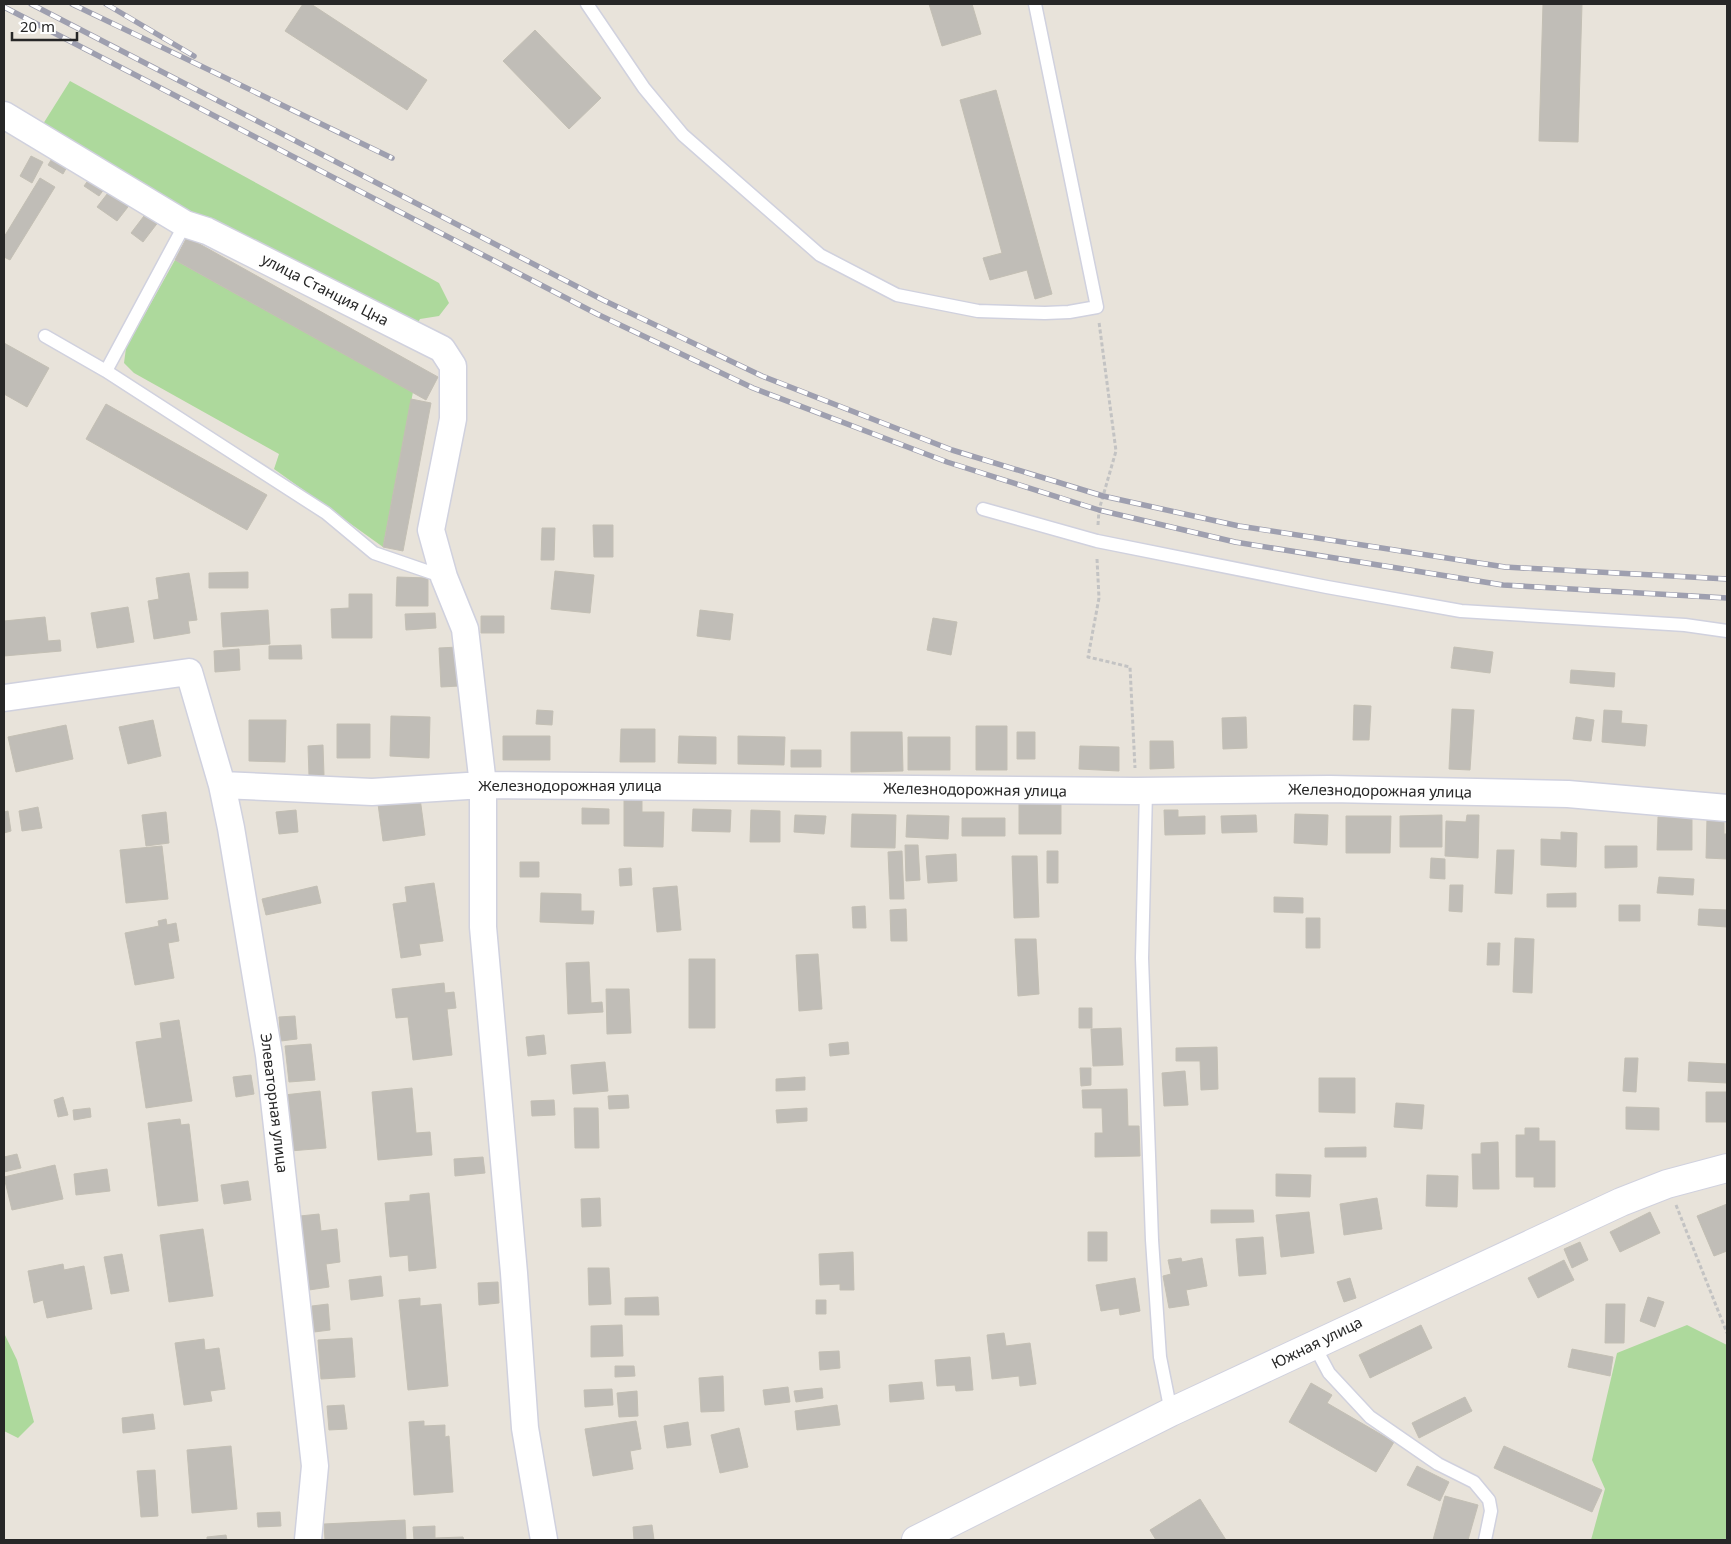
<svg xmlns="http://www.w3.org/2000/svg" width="1731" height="1544" font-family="'Noto Sans',sans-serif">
  <rect width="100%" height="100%" fill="#e8e3da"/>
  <path fill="#add99c" d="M70 81 439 283 449 303 439 316 420 319 415 328 190 219 43 124Z
    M175 260 413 392 383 547 274 469 279 454 134 373 124 363 126 348Z
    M1687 1325 1727 1345V1540H1591L1605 1489 1592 1460 1617 1353Z
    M4 1333 17 1360 34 1422 18 1438 4 1431Z"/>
  <path fill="#c0bdb7" stroke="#c3bfb4" d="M303 4H311L427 80 407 110 285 31Z
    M929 4H972L981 34 942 46Z
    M1543 4H1582L1578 142 1539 141Z
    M535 30 601 98 569 129 503 61Z
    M996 90 1052 294 1035 299 1027 270 990 280 983 258 1002 253 960 100Z
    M31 156 43 162 32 183 20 176Z
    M53 157 68 165 63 174 48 165Z
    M92 175 107 185 99 196 84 186Z
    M40 178 55 187 10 260 4 257V237Z
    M111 189 131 203 117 221 97 207Z
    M147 212 159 221 143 242 131 233Z
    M187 237 438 377 426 400 175 260Z
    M4 343 49 368 27 407 4 394Z
    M411 399 431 403 403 551 383 547Z
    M106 404 267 495 247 530 86 439Z
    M593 525H613V557H594Z
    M542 528H555L554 560H541Z
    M555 571 594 575 590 613 551 609Z
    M248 572V588H209V573Z
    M189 573 197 620 188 621 190 633 154 639 148 601 159 599 156 578Z
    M397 577 428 578V606H396Z
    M349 594H372V638H332L331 609 349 608Z
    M128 607 134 642 97 648 91 613Z
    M268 610 270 644 223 647 221 613Z
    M700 610 733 614 730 640 697 636Z
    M435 613 436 628 406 630 405 614Z
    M481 616H504V633H481Z
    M45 617 48 641 60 640 61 651 4 656V621Z
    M933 618 957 622 951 655 927 650Z
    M301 645 302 659H269V646Z
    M458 647 459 686 441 687 439 648Z
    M1454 647 1493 652 1490 673 1451 668Z
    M239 649 240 670 215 672 214 651Z
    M1571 670 1615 673 1614 687 1570 683Z
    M1354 705 1371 706 1369 740H1353Z
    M1452 709 1474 710 1470 770 1449 769Z
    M537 710 553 711 552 725 536 724Z
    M1604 710 1622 711 1621 723 1647 725 1645 746 1602 742Z
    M391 716 430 717 429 758 390 756Z
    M1246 717 1247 748 1223 749 1222 718Z
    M1576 717 1594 720 1591 741 1573 739Z
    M153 720 161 756 128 764 119 727Z
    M249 720H286L285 762 249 761Z
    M337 724H370V758H337Z
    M66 725 73 759 16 772 8 737Z
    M976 726H1007V770H976Z
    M621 729H655V762H620Z
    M851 732H902L903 771 851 772Z
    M1017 732H1035V759H1017Z
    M503 736H550V760H503Z
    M679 736 716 737V764L678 763Z
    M738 736 785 737 784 765 738 764Z
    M908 737H950V770H908Z
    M1150 741H1173L1174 768 1150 769Z
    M323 745 324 775 309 776 308 746Z
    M1080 746 1119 747V771L1079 769Z
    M791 750H821V767H791Z
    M420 798 425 835 383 841 378 804Z
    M624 799H642V812H664L663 847 624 846Z
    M1019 802 1061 803V834H1019Z
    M38 807 42 828 22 831 19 811Z
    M582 808 609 809V824H582Z
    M693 809 731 810 730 832 692 831Z
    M296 810 298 832 279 834 276 812Z
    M751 810 780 811V842H750Z
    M1164 810H1178V817L1205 816V834L1165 835Z
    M8 811 11 831 4 833V812Z
    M166 812 169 843 146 846 142 815Z
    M852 814 896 815 895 848 851 847Z
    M1295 814 1328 815 1327 845 1294 843Z
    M795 815 826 816 824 834 794 832Z
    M907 815 949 816 948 839 906 837Z
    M1256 815 1257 832 1222 833 1221 816Z
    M1442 815V847H1400V816Z
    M1467 815H1479L1478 858 1445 856 1446 821 1466 822Z
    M1346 816H1391L1390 853H1346Z
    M1658 817 1692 818V850H1657Z
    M962 818H1005V836H962Z
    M1707 818 1724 819V834H1727V859L1706 858Z
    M1561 832 1577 833 1576 867 1541 865V839L1561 840Z
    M905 845H918L920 880 906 881Z
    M162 846 168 899 126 903 120 850Z
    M1605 846H1637V867L1605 868Z
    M1497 850H1514L1512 894 1495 893Z
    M902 851 904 899H890L888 852Z
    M1047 851H1058V883H1047Z
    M956 854 957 881 928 883 926 856Z
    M1012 856H1037L1039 917 1014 918Z
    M1431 858 1445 859V879L1430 878Z
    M520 862H539V877H520Z
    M631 868 632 885 620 886 619 869Z
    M1659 877 1694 879 1693 895 1657 893Z
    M434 883 443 941 419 944 421 955 401 958 393 904 407 902 405 887Z
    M1450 885H1463L1462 912 1449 911Z
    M317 886 321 903 266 915 262 899Z
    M677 886 681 930 657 932 653 888Z
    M541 893 581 894V911H594L593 924 540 922Z
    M1576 893V907H1547V894Z
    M1274 897 1303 898V913L1274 912Z
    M1619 905H1640V921H1619Z
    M865 906 866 928H853L852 907Z
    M906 909 907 941H891L890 910Z
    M1699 909 1727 910V927L1698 925Z
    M1306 918H1320V948H1306Z
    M166 919 167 925 176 923 179 941 168 943 174 978 135 985 125 933 159 926 158 921Z
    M1515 938 1534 939 1532 993 1513 992Z
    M1015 939H1036L1039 994 1018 996Z
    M1488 943H1500L1499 965H1487Z
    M818 954 822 1009 799 1011 796 955Z
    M689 959H715V1028H689Z
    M589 962 591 1003 602 1002 603 1012 568 1014 566 963Z
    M444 983 445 993 454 992 456 1008 447 1009 452 1055 413 1060 408 1017 396 1018 392 989Z
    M606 989H629L631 1033 607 1034Z
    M1079 1008H1092V1028H1079Z
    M295 1016 297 1039 281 1041 279 1017Z
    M179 1020 192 1101 146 1108 136 1042 162 1038 160 1023Z
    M1121 1028 1123 1065 1093 1066 1091 1029Z
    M544 1035 546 1054 528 1056 526 1037Z
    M848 1042 849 1054 830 1056 829 1044Z
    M311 1044 315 1080 289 1082 285 1046Z
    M1217 1047 1218 1089 1201 1090 1200 1061H1176V1048Z
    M1625 1058H1638L1636 1092 1623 1091Z
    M605 1062 608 1091 573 1094 571 1065Z
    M1689 1062 1727 1064V1083L1688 1081Z
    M1080 1068H1091V1085L1081 1086Z
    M1185 1071 1188 1105 1164 1106 1162 1073Z
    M251 1075 254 1094 236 1097 233 1077Z
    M805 1077V1090L776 1091V1079Z
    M1319 1078H1355V1113L1319 1112Z
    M412 1088 416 1133 430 1132 432 1155 378 1160 372 1092Z
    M1127 1089 1128 1126H1139L1140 1156 1095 1157V1133H1103L1102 1108H1083L1082 1090Z
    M320 1091 326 1148 290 1151 284 1095Z
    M1706 1092H1727V1122H1706Z
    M628 1095 629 1108 609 1109 608 1096Z
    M63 1097 68 1115 58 1117 54 1100Z
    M554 1100 555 1115 532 1116 531 1101Z
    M1396 1103 1424 1105 1422 1129 1394 1127Z
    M1626 1107 1659 1108V1130L1626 1129Z
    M90 1108 91 1117 74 1120 73 1110Z
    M574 1108H598L599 1148H575Z
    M807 1108V1121L777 1123 776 1110Z
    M180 1119 181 1125 189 1124 198 1201 158 1206 148 1123Z
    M1525 1128H1539V1141H1555V1187H1534V1177H1516V1135H1525Z
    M1498 1142 1499 1189H1473L1472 1154H1481V1143Z
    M1366 1147V1157H1325V1148Z
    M17 1154 21 1168 4 1172V1157Z
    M483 1157 485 1173 455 1176 454 1159Z
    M55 1165 63 1199 12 1210 4 1177Z
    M107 1169 110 1191 76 1195 74 1174Z
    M1276 1174 1311 1175 1310 1197 1276 1196Z
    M1427 1175 1458 1176 1457 1207 1426 1206Z
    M248 1181 251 1200 224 1204 221 1185Z
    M429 1193 436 1268 409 1271 408 1255 390 1257 385 1203 410 1201V1195Z
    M600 1198 601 1226 582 1227 581 1199Z
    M1377 1198 1382 1229 1344 1235 1340 1204Z
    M1727 1204V1251L1714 1256 1697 1216Z
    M1211 1210H1253L1254 1222 1211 1223Z
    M1309 1212 1314 1253 1281 1257 1276 1215Z
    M1650 1212 1660 1233 1620 1252 1610 1232Z
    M319 1214 321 1231 337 1229 340 1262 326 1264 329 1287 309 1290 300 1216Z
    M203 1229 213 1296 169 1302 160 1235Z
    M1088 1232H1107V1261H1088Z
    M1263 1237 1266 1274 1239 1276 1236 1239Z
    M1580 1242 1588 1260 1572 1268 1564 1249Z
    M853 1252 854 1290H840V1284L820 1285 819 1254Z
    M122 1254 129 1291 111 1294 104 1257Z
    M1181 1258 1182 1262 1202 1258 1207 1286 1186 1290 1189 1305 1169 1308 1163 1276 1171 1274 1168 1260Z
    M1564 1260 1574 1280 1538 1298 1528 1278Z
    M63 1264 64 1270 84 1266 92 1309 47 1318 43 1300 34 1303 28 1271Z
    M588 1268H609L611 1304 589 1305Z
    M381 1276 383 1296 351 1300 349 1280Z
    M1135 1278 1140 1311 1120 1315 1119 1308 1101 1311 1096 1285Z
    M1350 1278 1356 1298 1344 1302 1337 1282Z
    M498 1282 499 1303 479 1305 478 1283Z
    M658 1297 659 1315H625V1298Z
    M1648 1297 1664 1302 1655 1327 1640 1321Z
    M420 1298V1306L441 1304 448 1386 408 1390 399 1300Z
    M816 1300H826V1314H816Z
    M328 1304 330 1330 314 1332 312 1306Z
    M1606 1304H1625L1624 1343H1605Z
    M622 1325 623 1356 591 1357V1326Z
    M1421 1325 1432 1348 1370 1378 1359 1355Z
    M1004 1333 1006 1346 1030 1343 1036 1384 1020 1386 1019 1376 992 1379 987 1335Z
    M352 1338 355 1377 321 1379 318 1340Z
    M204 1339 205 1350 219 1348 225 1389 210 1391 212 1401 184 1405 175 1343Z
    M1572 1349 1613 1357 1610 1376 1568 1367Z
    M839 1351 840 1368 820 1370 819 1352Z
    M970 1357 973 1390 956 1391 955 1385 937 1386 935 1360Z
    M615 1366H634L635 1376 615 1377Z
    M723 1376 724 1411 701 1412 699 1378Z
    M922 1382 924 1399 890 1402 889 1385Z
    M1311 1383 1332 1395 1327 1403 1394 1442 1376 1472 1289 1422Z
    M788 1387 790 1402 765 1405 763 1390Z
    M822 1388 823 1398 796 1402 794 1391Z
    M612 1389 613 1405 585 1407 584 1390Z
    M637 1391 638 1416 619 1417 617 1393Z
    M1465 1397 1472 1411 1419 1438 1412 1423Z
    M344 1405 347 1429 329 1430 327 1406Z
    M837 1405 840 1425 797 1430 795 1411Z
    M153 1414 155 1429 123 1433 122 1418Z
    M424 1421V1426L445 1425V1437L449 1436 453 1492 414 1495 409 1422Z
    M636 1421 641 1449 630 1451 633 1469 593 1476 585 1429Z
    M688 1422 691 1445 667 1448 664 1426Z
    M739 1428 748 1467 720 1473 711 1435Z
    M231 1446 237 1509 192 1513 187 1450Z
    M1504 1446 1602 1490 1592 1512 1494 1468Z
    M1417 1466 1449 1482 1440 1501 1407 1485Z
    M155 1470 158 1516 141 1517 137 1471Z
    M1445 1496 1478 1505 1468 1540H1433Z
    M1200 1499 1226 1540H1156L1150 1530Z
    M280 1512 281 1526 258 1527 257 1513Z
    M405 1520 406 1540H325L324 1524Z
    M652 1525 654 1540H634L633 1527Z
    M435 1526V1538L463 1537 464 1540H414L413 1527Z
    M226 1535 227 1540H207V1537Z"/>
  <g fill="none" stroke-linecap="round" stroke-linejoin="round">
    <defs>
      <path id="service" d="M587 4 644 88 683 135 820 255 897 295 978 311 1045 313 1069 312 1097 307 1035 4
        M45 336 106 371 185 224
        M106 371 326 513 374 553 444 577
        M983 509 1097 541 1327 587 1461 611 1685 625 1727 631
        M1146 791 1142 958 1152 1240 1160 1357 1171 1412
        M1314 1345 1329 1373 1370 1417 1438 1464 1474 1482 1489 1500 1491 1511 1485 1540"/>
      <path id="minor" d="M4 115 185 224 207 231 442 349 453 366V419L431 530 444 577 465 629 483 785V927L514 1273 525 1428 544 1540
        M4 698 189 672 222 785 231 828 269 1055 315 1466 308 1540
        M222 785 372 792 483 785 1136 791 1330 789 1568 794 1727 808"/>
      <path id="tertiary" d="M916 1540 1171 1412 1621 1202 1667 1184 1727 1168"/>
    </defs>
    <use href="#service" stroke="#d0d1de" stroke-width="15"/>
    <use href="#minor" stroke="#d0d1de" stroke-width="29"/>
    <use href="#tertiary" stroke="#d0d1de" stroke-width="30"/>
    <path stroke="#c3c3c3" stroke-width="3" stroke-dasharray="4 2.5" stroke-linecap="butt" d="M1098 525 1099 510 1116 451 1099 322
      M1097 559 1099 598 1088 657 1130 667 1135 768
      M1676 1205 1727 1333"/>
    <use href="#service" stroke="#fff" stroke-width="12"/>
    <use href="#minor" stroke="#fff" stroke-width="26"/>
    <use href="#tertiary" stroke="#fff" stroke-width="28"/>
    <defs>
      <path id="rail" d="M31 4 603 300 762 376 952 450 1103 496 1239 526 1505 567 1727 579
        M72 4 392 158
        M106 4 194 56
        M4 7 597 314 753 388 947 462 1099 510 1235 542 1503 585 1727 598"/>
    </defs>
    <use href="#rail" stroke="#9e9faf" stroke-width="5.5"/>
    <use href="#rail" stroke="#fff" stroke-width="4" stroke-dasharray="11" stroke-linecap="butt"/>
  </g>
  <g text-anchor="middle" stroke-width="4" stroke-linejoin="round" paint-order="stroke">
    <g font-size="15" fill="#272727" stroke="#fff">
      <text transform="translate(325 290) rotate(27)" y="5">улица Станция Цна</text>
      <text x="570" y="791">Железнодорожная улица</text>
      <text transform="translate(975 790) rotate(1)" y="5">Железнодорожная улица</text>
      <text transform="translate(1380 791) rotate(1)" y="5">Железнодорожная улица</text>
      <text transform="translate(274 1103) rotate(83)" y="5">Элеваторная улица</text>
      <text transform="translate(1317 1343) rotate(-26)" y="5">Южная улица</text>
    </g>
  </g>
  <rect width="1731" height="1544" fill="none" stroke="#272727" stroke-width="10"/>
  <path d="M12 32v8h65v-8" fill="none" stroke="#272727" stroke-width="2.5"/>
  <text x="20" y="32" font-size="15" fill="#272727" stroke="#ffffff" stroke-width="4" paint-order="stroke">20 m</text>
</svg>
